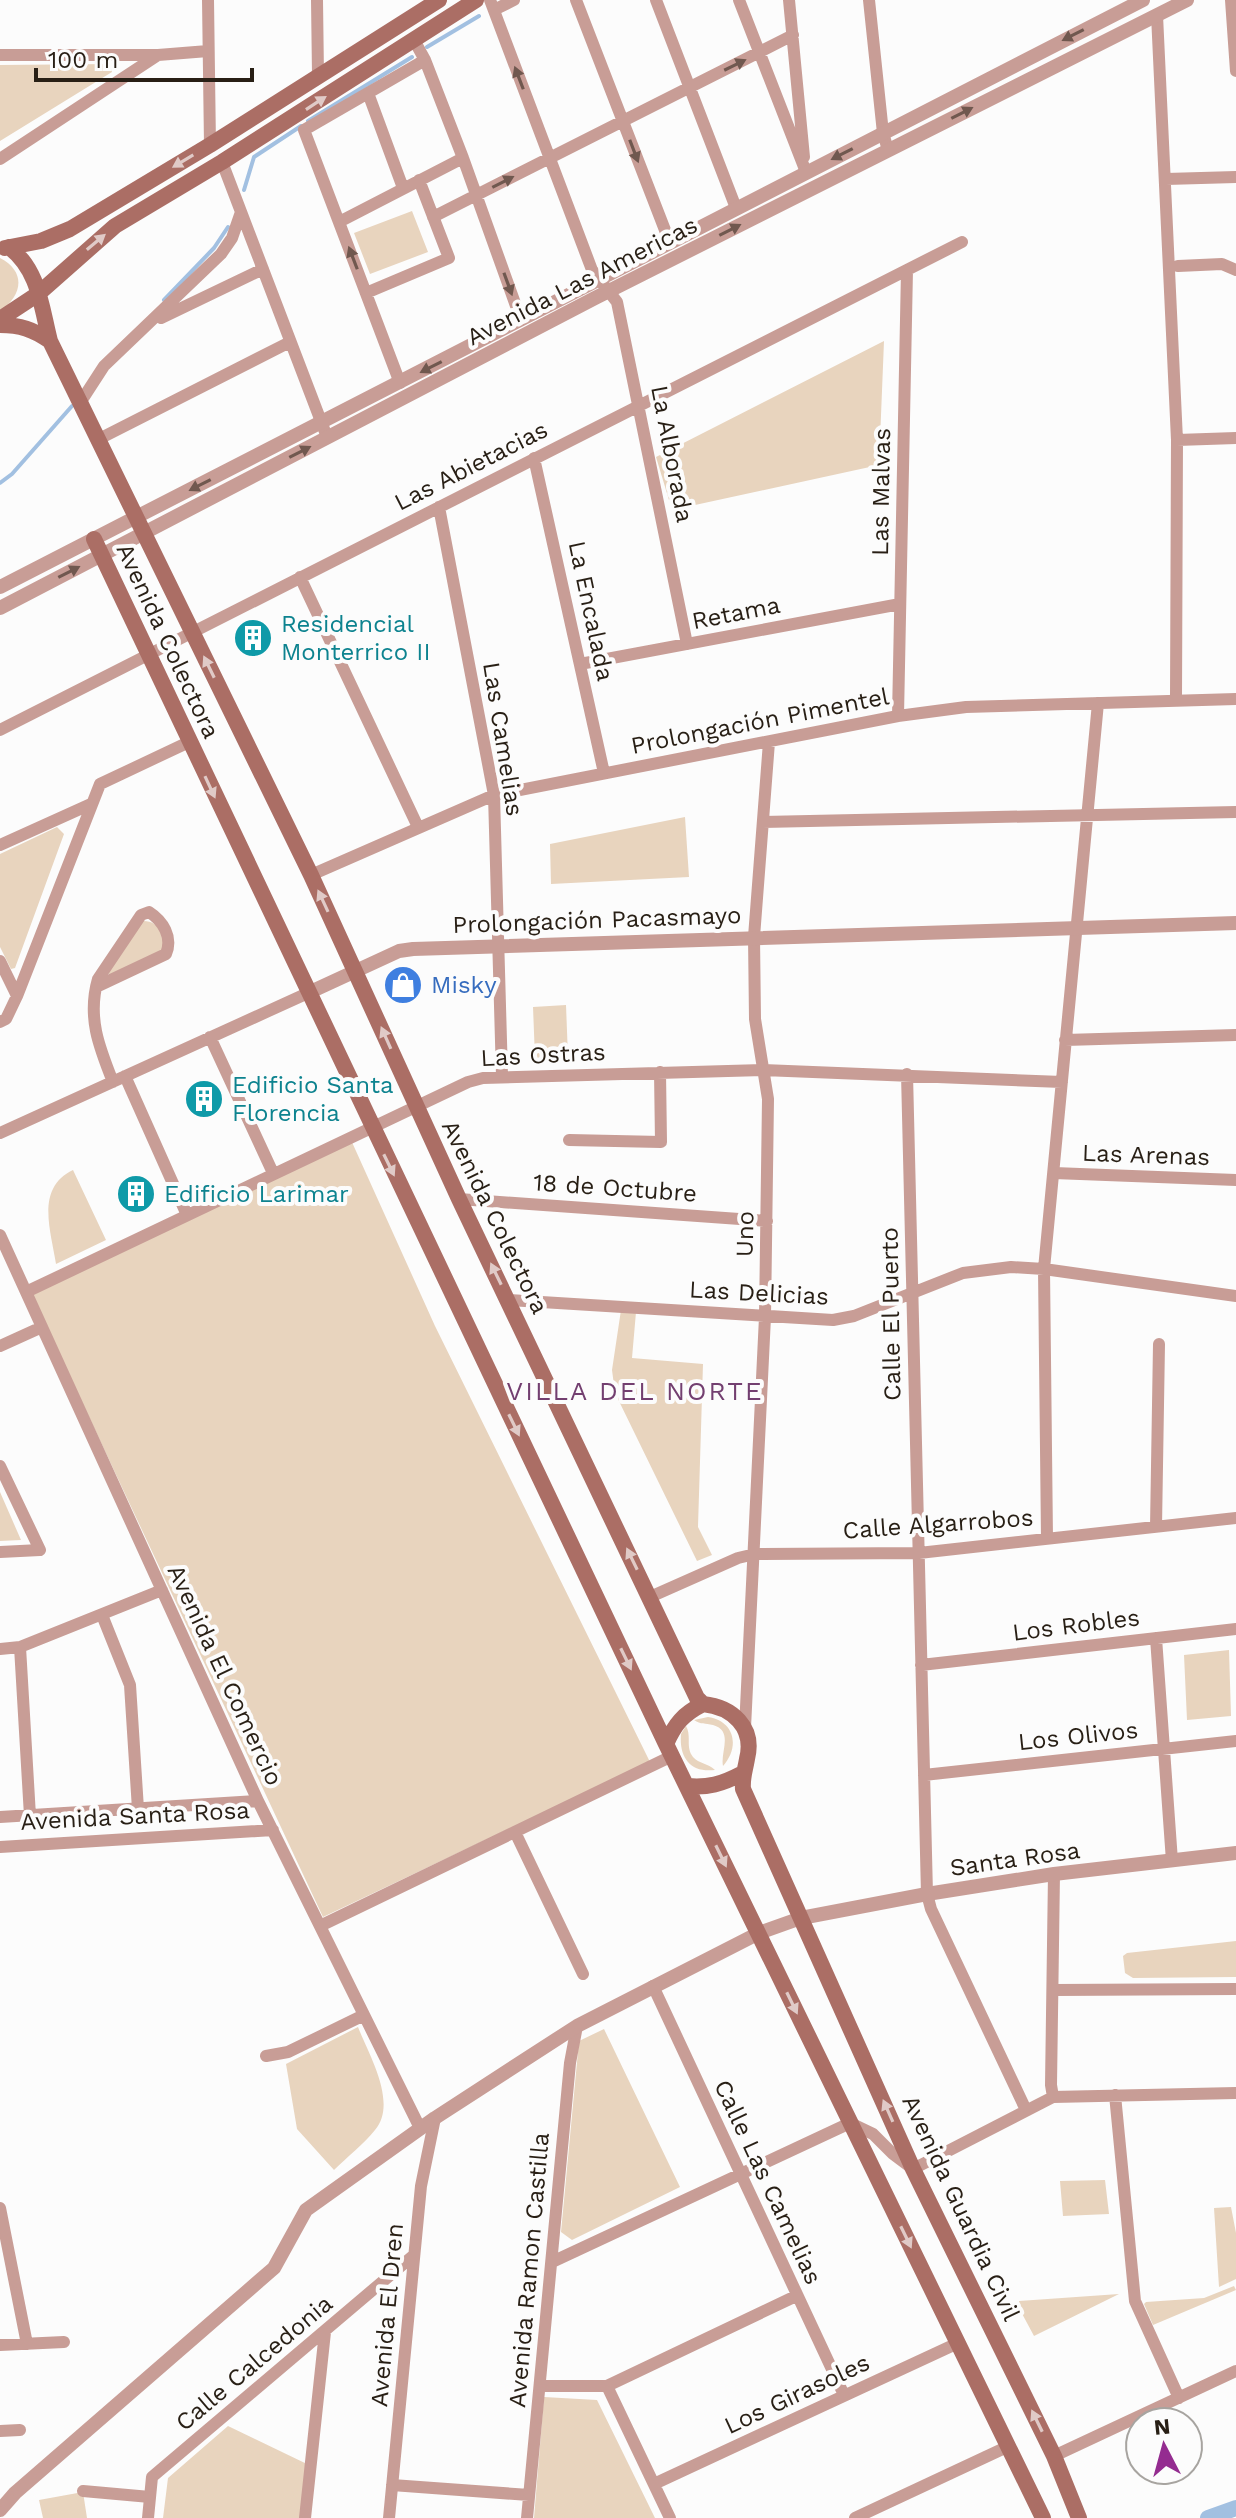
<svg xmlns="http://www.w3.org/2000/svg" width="1236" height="2518" font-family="'Work Sans',sans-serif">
  <rect width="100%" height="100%" fill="#fcfcfc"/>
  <path fill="#e8d4be" d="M110 64 112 72 0 141V65Z
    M412 211 428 252 370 274 354 233Z
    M0 258C27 272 22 296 0 311Z
    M884 341 879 465 672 510 656 457Z
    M685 817 689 877 551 884 550 844Z
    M57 827 64 834 15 968 11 969 0 947V854Z
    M142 921C160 920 164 936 165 951L111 977 106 970Z
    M566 1005 568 1057 535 1058 533 1007Z
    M351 1140 435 1326 650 1762 323 1917 32 1295Z
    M73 1170 106 1240 56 1264C51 1231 35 1188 73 1170Z
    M621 1310 636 1312 632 1358 703 1364 698 1527 712 1555 697 1561 615 1393 612 1370Z
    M0 1492 21 1540 0 1541Z
    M1229 1650 1231 1716 1187 1720 1184 1655Z
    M708 1717C735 1721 740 1747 723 1766 720 1752 734 1731 713 1725 705 1723 701 1725 694 1720Z
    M686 1726C692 1736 685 1747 693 1757 699 1764 708 1763 715 1770 690 1773 679 1757 681 1734Z
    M1236 1941V1977L1133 1978 1125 1973 1123 1956 1127 1953Z
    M358 2027C369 2055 398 2103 375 2130 363 2145 347 2157 334 2170L297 2129 286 2064Z
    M604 2029 680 2187 572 2240 561 2232 579 2041Z
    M1105 2180 1109 2214 1063 2216 1060 2181Z
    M1231 2207 1236 2233V2279L1219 2287 1214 2208Z
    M1234 2286 1236 2290 1153 2325 1144 2304 1146 2302 1204 2298Z
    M1119 2294 1034 2336 1019 2308V2301Z
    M544 2397 597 2400 655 2518H534Z
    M228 2426 309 2465 303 2518H163L168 2478Z
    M83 2492 87 2518H43L39 2500Z"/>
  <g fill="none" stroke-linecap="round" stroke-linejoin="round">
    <path stroke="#a2c0e1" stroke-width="4" d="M427 47 479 16
      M308 121 412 57
      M244 190 254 157 301 126
      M164 300 214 248 228 227
      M0 483 12 474 72 406"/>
    <path stroke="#a2c0e1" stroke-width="16" d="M1208 2518 1236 2508"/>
    <path stroke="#c89d96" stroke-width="12" d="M208 0 210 145
      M317 0 318 75
      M490 0 592 270 617 302 687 644
      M576 0 670 243
      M656 0 736 208
      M739 0 806 172
      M789 0 804 157
      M869 0 883 133 888 150
      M1231 0 1236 71
      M494 10 514 0
      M1157 15 1177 440 1176 701
      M414 40 425 60 463 158 521 320
      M0 55H158L208 51
      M368 93 403 188
      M0 159 158 55
      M222 162 327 437
      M1166 179 1236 177
      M433 217 793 35
      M339 222 463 158
      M1178 266 1222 264 1236 270
      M366 293 449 258 419 180
      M161 318 263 269
      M400 383 304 130 425 60
      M80 403 104 366 221 254 232 238 241 212
      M97 440 290 342
      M1177 440 1236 438
      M534 458 604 773
      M439 507 494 795 502 1076
      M300 577 418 827
      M580 664 900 604
      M898 716 907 270
      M0 730 962 242
      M763 822 1236 812
      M0 845 91 804
      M311 875 494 795 898 716 966 707 1236 699
      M0 961 17 996
      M96 987 166 954C173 937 163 921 149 912L141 915 98 979C87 1017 99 1047 113 1082
      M0 1022 6 1019 17 996 100 784 189 742
      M210 1037 273 1173
      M1065 1040 1236 1035
      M907 1074 927 1894 931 1909 1026 2110
      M125 1076 187 1215
      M0 1133 308 993
      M569 1140 661 1142 660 1072
      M1054 1173 1236 1180
      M459 1199 767 1221
      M0 1235 258 1801 420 2128
      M26 1292 468 1082 483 1078 763 1070 1062 1082
      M509 1300 833 1320 854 1316 963 1273 1011 1267 1044 1269 1236 1296
      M0 1346 42 1327
      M0 1466 40 1550 0 1552
      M1156 1527 1159 1344
      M1047 1539 1044 1269 1098 703
      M650 1597 738 1558 755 1554 919 1553 1236 1518
      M102 1615 130 1685 138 1809
      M1156 1638 1172 1861
      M20 1647 30 1816
      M0 1649 20 1647 162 1590
      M921 1665 1236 1629
      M745 1728 765 1317 768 1099 755 1019 754 937 769 742
      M924 1775 1236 1741
      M0 1817 258 1801
      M515 1832 583 1974
      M0 1847 273 1830
      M320 1926 672 1756
      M653 1986 844 2395
      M1054 1990 1236 1989
      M266 2056 288 2052 364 2015
      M1115 2095 1135 2301 1179 2398
      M1053 2097 1051 2085 1054 1874
      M0 2208 27 2344
      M552 2262 850 2123 873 2134 893 2154 913 2169 1053 2097 1236 2093
      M0 2345 64 2342
      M540 2386H607L796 2296
      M607 2386 670 2518
      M0 2431 20 2430
      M1054 2456 1236 2371
      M654 2484 958 2343
      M392 2485 529 2495
      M83 2491 150 2497
      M148 2518 152 2477 414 2255
      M305 2518 325 2332
      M389 2518 421 2186 435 2118
      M527 2518 570 2063 577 2026
      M855 2518 1009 2446"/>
    <path stroke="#c89d96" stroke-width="14" d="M0 587 1143 0
      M0 608 595 298 1187 0
      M308 993 399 951 413 949 1236 923
      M0 2510 15 2493 274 2268 306 2210 435 2118 577 2026 759 1933 801 1918 927 1894 1054 1874 1236 1853"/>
    <path stroke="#ab6e65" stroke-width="16" d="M9 247C39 270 41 306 50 341L311 875 459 1199 697 1698 703 1704C732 1707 755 1727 747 1759 745 1771 742 1777 743 1789L913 2169 1054 2456 1079 2518
      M5 248 41 241 70 229 210 145 439 0
      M0 319 38 294 115 226 222 162 476 0
      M0 325C20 325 33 329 50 341
      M94 539 666 1744 1043 2518
      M666 1744C675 1724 683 1714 703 1704
      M687 1786C708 1788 722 1784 741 1774"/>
  </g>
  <defs><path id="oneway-solid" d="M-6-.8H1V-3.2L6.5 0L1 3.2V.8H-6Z" transform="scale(2)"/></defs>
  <g fill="#70584f">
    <use href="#oneway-solid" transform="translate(1073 35) rotate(153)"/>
    <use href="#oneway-solid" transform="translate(735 65) rotate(-26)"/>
    <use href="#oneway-solid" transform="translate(519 78) rotate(-111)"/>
    <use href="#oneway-solid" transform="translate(962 113) rotate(-27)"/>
    <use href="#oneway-solid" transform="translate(634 151) rotate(69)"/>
    <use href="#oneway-solid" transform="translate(842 154) rotate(153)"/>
    <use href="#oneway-solid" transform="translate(503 182) rotate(-27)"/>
    <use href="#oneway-solid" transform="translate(730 230) rotate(-27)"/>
    <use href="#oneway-solid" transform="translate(353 258) rotate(-111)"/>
    <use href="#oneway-solid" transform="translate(508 284) rotate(70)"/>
    <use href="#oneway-solid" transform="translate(431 367) rotate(153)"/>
    <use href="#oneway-solid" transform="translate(300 452) rotate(-27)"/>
    <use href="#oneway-solid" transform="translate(200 485) rotate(153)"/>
    <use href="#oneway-solid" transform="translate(69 572) rotate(-27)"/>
  </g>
  <g fill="#e0cac7">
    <use href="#oneway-solid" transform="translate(316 103) rotate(-33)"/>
    <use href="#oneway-solid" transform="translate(183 161) rotate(149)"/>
    <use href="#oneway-solid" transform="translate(96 242) rotate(-40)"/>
    <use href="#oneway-solid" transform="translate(209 667) rotate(-116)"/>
    <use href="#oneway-solid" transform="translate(210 787) rotate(65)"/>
    <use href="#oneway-solid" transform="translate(323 901) rotate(-115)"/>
    <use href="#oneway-solid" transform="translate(386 1038) rotate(-114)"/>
    <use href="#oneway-solid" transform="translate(389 1165) rotate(64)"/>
    <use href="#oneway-solid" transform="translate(496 1274) rotate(-116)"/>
    <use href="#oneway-solid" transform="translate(514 1425) rotate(64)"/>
    <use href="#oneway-solid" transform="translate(632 1559) rotate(-116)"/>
    <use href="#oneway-solid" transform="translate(626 1659) rotate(64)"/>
    <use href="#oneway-solid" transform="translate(721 1856) rotate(64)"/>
    <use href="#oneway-solid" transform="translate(792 2003) rotate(64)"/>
    <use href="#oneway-solid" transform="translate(888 2111) rotate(-114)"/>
    <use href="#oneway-solid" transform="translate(906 2237) rotate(64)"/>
    <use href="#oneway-solid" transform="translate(1037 2421) rotate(-116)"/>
  </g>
  <defs>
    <symbol id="building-disc" viewBox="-11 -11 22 22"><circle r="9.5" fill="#0f9aa8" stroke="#fcfcfc"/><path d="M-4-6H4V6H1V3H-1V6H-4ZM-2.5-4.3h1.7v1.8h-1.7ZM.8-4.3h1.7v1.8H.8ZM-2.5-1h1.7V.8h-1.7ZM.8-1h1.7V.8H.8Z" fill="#fff"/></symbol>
    <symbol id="shop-disc" viewBox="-11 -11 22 22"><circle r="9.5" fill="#3f7fe0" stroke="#fcfcfc"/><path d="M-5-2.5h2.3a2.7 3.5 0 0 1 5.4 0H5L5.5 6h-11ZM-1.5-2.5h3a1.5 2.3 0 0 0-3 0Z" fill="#fff"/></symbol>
  </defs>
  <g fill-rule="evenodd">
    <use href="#building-disc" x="231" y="616" width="44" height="44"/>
    <use href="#shop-disc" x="381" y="963" width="44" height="44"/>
    <use href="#building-disc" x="182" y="1077" width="44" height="44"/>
    <use href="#building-disc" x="114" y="1172" width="44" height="44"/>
  </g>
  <g text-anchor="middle" stroke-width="8" stroke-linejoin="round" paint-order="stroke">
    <g font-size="24" fill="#281f15" stroke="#fcfcfc">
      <text transform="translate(582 281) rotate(-27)" y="8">Avenida Las Americas</text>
      <text transform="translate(672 454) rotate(79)" y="8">La Alborada</text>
      <text transform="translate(471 466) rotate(-27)" y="8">Las Abietacias</text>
      <text transform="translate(881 492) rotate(-89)" y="8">Las Malvas</text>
      <text transform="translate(591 611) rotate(78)" y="8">La Encalada</text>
      <text transform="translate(736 613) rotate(-11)" y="8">Retama</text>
      <text transform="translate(168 641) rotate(65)" y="8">Avenida Colectora</text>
      <text transform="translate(760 721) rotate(-11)" y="8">Prolongación Pimentel</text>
      <text transform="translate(503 739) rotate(81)" y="8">Las Camelias</text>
      <text transform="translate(597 920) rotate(-2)" y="8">Prolongación Pacasmayo</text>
      <text transform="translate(543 1055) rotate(-3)" y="8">Las Ostras</text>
      <text transform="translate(1146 1155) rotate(2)" y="8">Las Arenas</text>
      <text transform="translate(615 1188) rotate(4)" y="8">18 de Octubre</text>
      <text transform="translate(495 1217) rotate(64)" y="8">Avenida Colectora</text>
      <text transform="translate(745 1234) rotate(-89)" y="8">Uno</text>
      <text transform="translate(759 1293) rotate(3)" y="8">Las Delicias</text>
      <text transform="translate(891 1314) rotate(-91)" y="8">Calle El Puerto</text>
      <text transform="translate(938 1524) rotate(-4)" y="8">Calle Algarrobos</text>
      <text transform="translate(1076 1625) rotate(-7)" y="8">Los Robles</text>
      <text transform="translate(225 1675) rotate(65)" y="8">Avenida El Comercio</text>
      <text transform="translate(1078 1736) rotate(-6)" y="8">Los Olivos</text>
      <text transform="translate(135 1816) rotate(-3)" y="8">Avenida Santa Rosa</text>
      <text transform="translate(1015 1859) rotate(-8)" y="8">Santa Rosa</text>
      <text transform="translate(768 2182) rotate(65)" y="8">Calle Las Camelias</text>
      <text transform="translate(961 2208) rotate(65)" y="8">Avenida Guardia Civil</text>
      <text transform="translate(529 2270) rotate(-85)" y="8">Avenida Ramon Castilla</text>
      <text transform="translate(387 2315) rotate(-85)" y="8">Avenida El Dren</text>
      <text transform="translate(254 2363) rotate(-40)" y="8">Calle Calcedonia</text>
      <text transform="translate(797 2394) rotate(-25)" y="8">Los Girasoles</text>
    </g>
    <g font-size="24" fill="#0d838f" stroke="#fcfcfc" text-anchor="start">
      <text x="281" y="632">Residencial<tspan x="281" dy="28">Monterrico II</tspan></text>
      <text x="232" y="1093">Edificio Santa<tspan x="232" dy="28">Florencia</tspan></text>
      <text x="164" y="1202">Edificio Larimar</text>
    </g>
    <g font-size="24" fill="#366cbe" stroke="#fcfcfc" text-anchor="start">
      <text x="431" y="993">Misky</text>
    </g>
    <g font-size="26" letter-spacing="2" fill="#733f70" stroke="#fcfcfc">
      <text x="635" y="1400">VILLA DEL NORTE</text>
    </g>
  </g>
  <g transform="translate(1164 2446) rotate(354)"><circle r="38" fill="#fcfcfc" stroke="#a7a4a0" stroke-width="2"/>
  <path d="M0-6L14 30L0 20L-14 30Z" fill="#942c90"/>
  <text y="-12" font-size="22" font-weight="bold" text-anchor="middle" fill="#281f15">N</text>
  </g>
  <path d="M36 68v12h216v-12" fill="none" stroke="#281f15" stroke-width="4"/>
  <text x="48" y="68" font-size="24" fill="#281f15" stroke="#fcfcfc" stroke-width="6" paint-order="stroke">100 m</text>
</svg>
